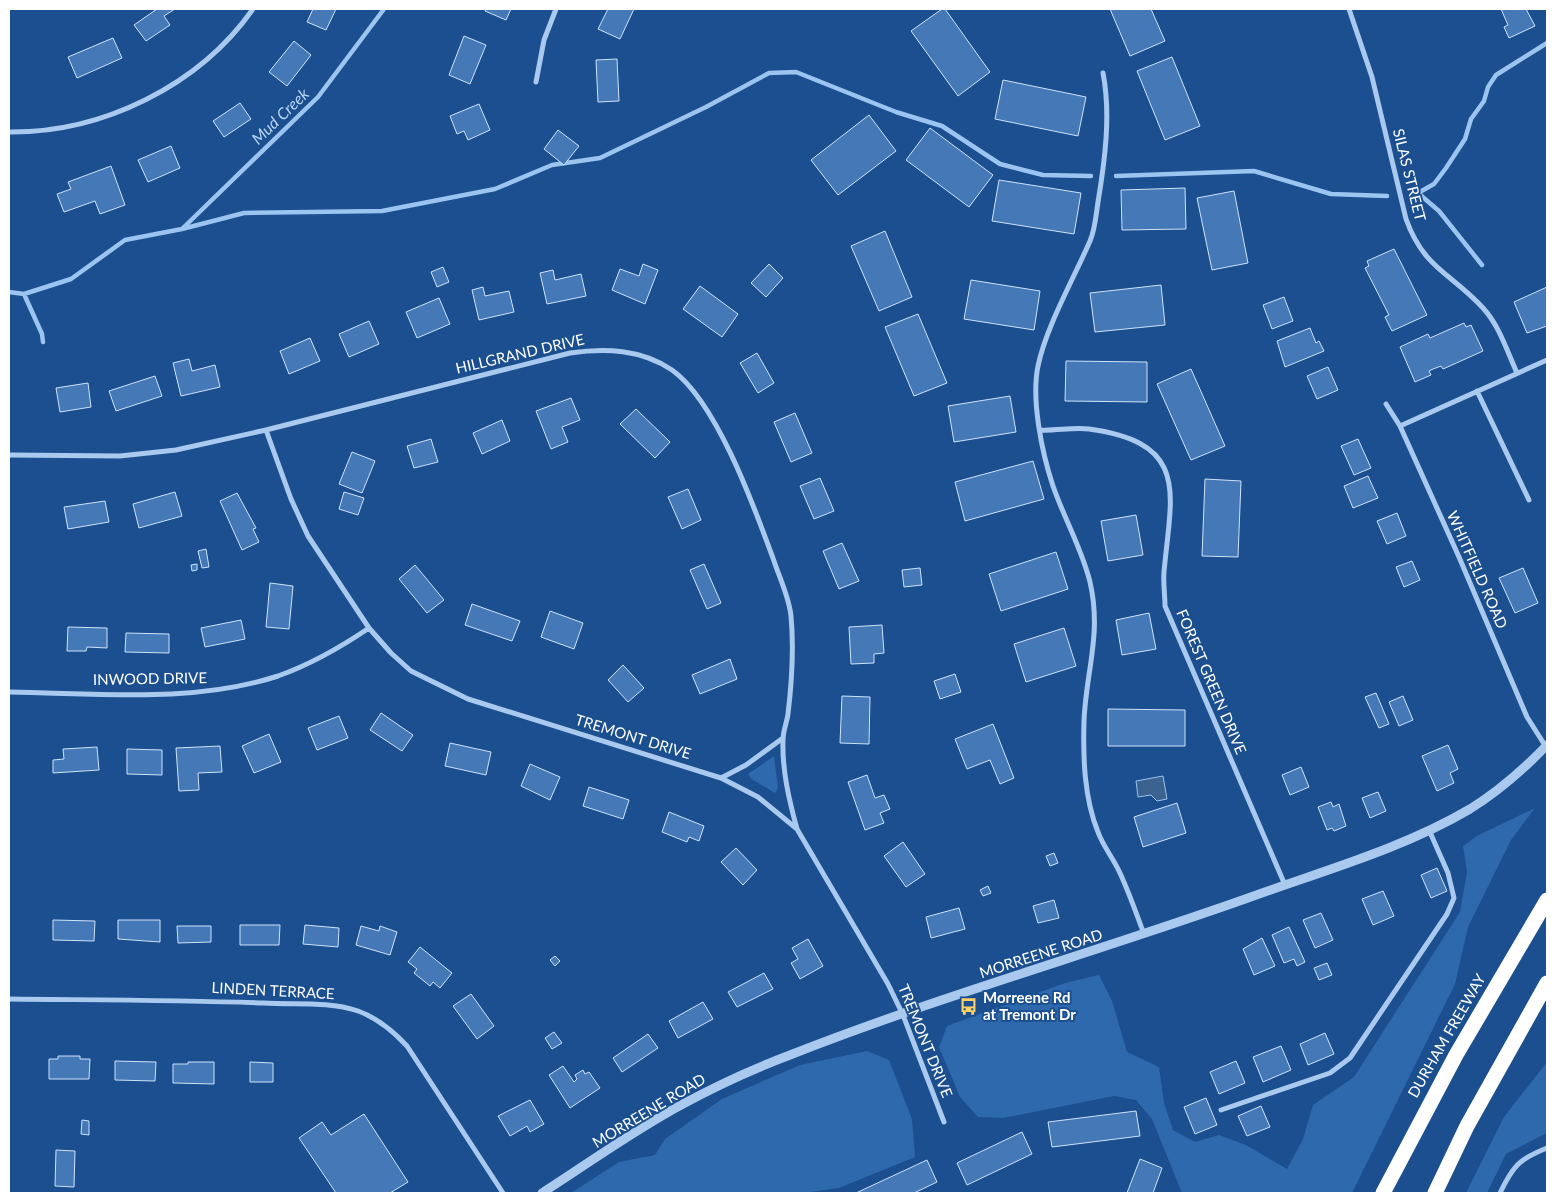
<svg xmlns="http://www.w3.org/2000/svg" width="1556" height="1202" font-family="Lato,sans-serif">
  <rect width="100%" height="100%" fill="#1b4f8f"/>
  <path fill="#2e69ad" d="M774 756 778 788 775 793 750 778 748 774Z
    M1535 808 1511 840 1468 927 1455 984 1352 1193H1182L1152 1119 1136 1100 1114 1096 1003 1118 978 1117 960 1097 939 1047 947 1026 1065 983 1099 975 1112 1001 1127 1052 1159 1067 1164 1103 1173 1130 1195 1142 1219 1135 1246 1145 1287 1169 1303 1139 1313 1105 1354 1077 1460 912 1467 872 1463 846 1477 836Z
    M867 1051 889 1060 912 1119 915 1157 839 1188 803 1193H571L619 1162 655 1155 665 1139 722 1099 800 1065Z
    M1547 1062V1133L1506 1154 1487 1193H1466L1504 1117Z"/>
  <path fill="#3c6290" stroke="#9cc4f0" d="M1163 776 1167 799 1157 801 1151 795 1138 797 1136 781Z"/>
  <g fill="none" stroke-linecap="round" stroke-linejoin="round">
    <path stroke="#9cc4f0" stroke-width="4.5" d="M1116 176 1254 171 1331 194 1387 196
      M183 228 318 97 384 9
      M1482 265 1439 211 1418 193 1434 184 1446 168 1465 139 1471 119 1484 101 1488 87 1496 75 1547 43
      M9 292 24 294 71 279 125 240 182 229 244 213 382 211 495 189 552 165 600 158 706 107 769 73 796 72 896 112 942 126 1000 164 1043 175 1091 176
      M24 294 42 334 43 342"/>
  </g>
  <path fill="#4478b7" stroke="#cfe3fa" d="M157 9H175L164 16 170 25 146 41 134 25Z
    M313 9H336L326 30 307 22Z
    M486 9H511L506 20 485 11Z
    M608 9H634L620 39 598 29Z
    M942 9H945L990 72 958 96 911 31Z
    M1110 9H1151L1165 41 1130 56Z
    M1501 9H1526L1535 26 1509 38 1504 27 1508 25Z
    M464 36 486 45 470 84 449 75Z
    M113 38 122 58 77 78 68 57Z
    M294 41 311 55 287 86 269 72Z
    M1172 57 1200 126 1165 140 1137 71Z
    M617 59 619 101 598 102 596 60Z
    M1003 80 1086 97 1078 136 995 119Z
    M240 103 251 119 224 137 213 121Z
    M479 104 490 130 468 140 464 131 457 134 450 116Z
    M869 115 896 151 838 195 811 160Z
    M930 128 993 175 969 207 906 160Z
    M558 130 579 146 564 165 544 149Z
    M171 146 180 168 148 182 138 160Z
    M111 166 125 205 100 214 95 201 64 212 57 194 71 189 68 182Z
    M999 180 1081 193 1074 234 992 221Z
    M1185 188 1186 229 1122 230 1121 190Z
    M1234 191 1248 263 1212 270 1197 198Z
    M885 231 912 297 879 311 851 246Z
    M1394 249 1427 315 1392 331 1385 317 1389 315 1365 268 1369 266 1367 261Z
    M643 264 658 270 645 304 612 290 620 269 639 276Z
    M769 264 783 278 766 297 751 283Z
    M443 267 449 282 437 287 431 272Z
    M553 270 555 280 581 274 586 296 547 304 540 273Z
    M971 280 1040 291 1034 330 964 319Z
    M1161 285 1165 325 1095 332 1090 293Z
    M700 286 738 314 722 337 683 309Z
    M483 287 485 296 509 291 514 312 479 320 472 290Z
    M1547 287V326L1527 333 1514 302Z
    M1284 297 1293 321 1272 329 1263 305Z
    M439 298 450 324 417 338 406 312Z
    M918 314 947 383 914 396 885 327Z
    M369 321 379 344 349 357 339 334Z
    M1464 323 1466 327 1471 325 1483 351 1443 369 1441 366 1433 369 1429 371 1431 375 1415 382 1400 347 1428 334 1430 338Z
    M1310 328 1316 343 1319 341 1324 351 1285 367 1277 341Z
    M310 338 320 361 289 374 280 351Z
    M757 353 774 383 758 393 740 363Z
    M189 359 192 371 215 365 220 387 181 396 173 363Z
    M1066 361 1147 362V402L1065 401Z
    M1328 367 1338 390 1317 399 1307 376Z
    M1191 369 1225 446 1191 460 1157 384Z
    M155 376 162 396 116 411 109 391Z
    M88 383 91 407 60 412 56 388Z
    M1010 396 1016 432 954 442 948 406Z
    M571 398 580 420 562 427 568 442 551 449 536 411Z
    M636 409 670 442 655 458 620 424Z
    M795 413 812 453 791 462 774 422Z
    M502 420 510 441 482 454 473 433Z
    M431 439 438 462 414 468 407 446Z
    M1358 439 1371 468 1354 475 1341 446Z
    M352 452 375 461 362 493 339 484Z
    M1033 461 1044 499 965 521 955 482Z
    M1368 476 1378 498 1353 508 1344 486Z
    M820 478 834 511 814 519 800 486Z
    M1205 479 1241 481 1238 557 1202 556Z
    M688 489 701 520 682 529 668 497Z
    M175 492 182 516 139 528 133 504Z
    M344 492 364 498 358 515 339 509Z
    M237 493 256 528 253 529 259 542 242 550 220 501Z
    M105 501 109 522 68 529 64 507Z
    M1397 513 1406 536 1387 544 1377 521Z
    M1136 515 1143 555 1108 561 1101 521Z
    M842 543 859 581 839 589 823 551Z
    M206 549 209 567 202 568 198 551Z
    M1056 552 1068 589 1001 611 989 574Z
    M1412 561 1420 580 1404 587 1396 567Z
    M197 564V570L192 571 191 565Z
    M704 564 721 603 707 609 690 570Z
    M415 565 444 600 427 613 399 579Z
    M920 568 922 585 904 587 902 570Z
    M1523 568 1538 603 1515 613 1499 578Z
    M270 583 293 586 289 629 266 627Z
    M472 604 520 621 512 641 465 625Z
    M550 611 583 623 574 649 541 637Z
    M1149 613 1156 649 1122 655 1116 620Z
    M241 620 245 639 205 647 201 628Z
    M882 625 884 653 874 654V663L851 664 849 627Z
    M68 627 107 628V648L87 647 86 651H67Z
    M1064 628 1076 666 1026 682 1014 644Z
    M126 633 169 634V653L125 652Z
    M730 659 737 679 700 694 692 675Z
    M623 665 644 688 628 702 608 680Z
    M955 674 961 692 940 699 934 681Z
    M1376 693 1389 724 1379 728 1365 697Z
    M842 696 870 697 869 744 840 743Z
    M1403 696 1413 720 1399 726 1389 702Z
    M1108 709 1185 710V746H1108Z
    M381 713 413 735 402 751 370 730Z
    M339 716 348 738 317 750 308 728Z
    M993 724 1014 778 1000 784 990 760 967 769 955 739Z
    M269 734 281 762 254 773 242 746Z
    M450 743 491 752 486 775 445 766Z
    M1448 745 1458 769 1450 773 1454 783 1437 791 1422 756Z
    M220 746 222 772 198 773 199 790 179 791 176 748Z
    M97 747 99 770 53 773V760L64 759 63 749Z
    M127 749 162 750V775L127 774Z
    M530 764 560 777 550 800 521 786Z
    M1301 767 1309 787 1290 795 1282 775Z
    M867 775 875 798 884 795 890 809 880 813 884 823 865 830 848 782Z
    M589 787 629 800 623 819 583 806Z
    M1378 792 1386 811 1370 818 1362 798Z
    M1331 802 1333 807 1339 804 1346 826 1334 831 1332 828 1327 830 1318 807Z
    M1177 803 1186 833 1143 847 1134 817Z
    M669 812 704 826 699 841 689 837 687 842 662 832Z
    M903 842 925 874 906 887 884 856Z
    M736 848 757 870 743 885 721 862Z
    M1054 853 1058 863 1050 866 1046 856Z
    M1437 868 1447 891 1431 898 1421 875Z
    M988 886 991 893 983 896 980 890Z
    M1383 891 1394 916 1373 925 1362 899Z
    M1054 900 1059 918 1038 923 1033 906Z
    M959 908 965 929 931 938 926 917Z
    M1321 913 1333 940 1315 948 1303 920Z
    M53 920 95 921 94 941 53 940Z
    M118 920H160V942L118 939Z
    M240 925H280L279 945H240Z
    M305 925 339 928 338 947 303 944Z
    M177 926H211V942L178 943Z
    M361 926 379 931 380 926 397 932 390 955 356 945Z
    M1289 927 1305 962 1297 966 1294 959 1284 963 1272 935Z
    M1262 938 1275 966 1254 975 1243 949Z
    M808 939 823 966 800 979 791 963 798 959 792 948Z
    M420 947 452 973 440 988 433 982 430 986 414 973 417 969 408 962Z
    M555 956 560 961 555 966 550 960Z
    M1327 963 1332 975 1319 980 1314 968Z
    M764 973 773 989 737 1007 728 992Z
    M471 994 494 1026 477 1039 453 1006Z
    M703 1002 713 1019 678 1038 669 1021Z
    M554 1032 562 1043 552 1049 545 1038Z
    M1325 1033 1334 1054 1308 1065 1300 1044Z
    M648 1034 658 1048 622 1072 613 1058Z
    M1281 1046 1291 1070 1263 1082 1253 1057Z
    M58 1056H80V1059H90L89 1079H49V1059H58Z
    M115 1061 156 1062 155 1081 115 1080Z
    M1236 1061 1245 1083 1219 1094 1210 1072Z
    M188 1062H214V1084L173 1083V1064H188Z
    M250 1062 273 1063V1082H250Z
    M563 1066 574 1082 577 1079 575 1075 583 1070 585 1074 589 1072 600 1088 570 1108 549 1075Z
    M1206 1098 1217 1125 1195 1134 1184 1107Z
    M530 1100 544 1124 530 1132 527 1126 510 1136 498 1116Z
    M1261 1106 1270 1127 1247 1136 1238 1116Z
    M1136 1111 1140 1136 1052 1147 1048 1122Z
    M364 1114 408 1182 390 1193H336L299 1138 322 1122 331 1135Z
    M82 1120 89 1121V1135L81 1134Z
    M1022 1132 1032 1154 967 1185 957 1163Z
    M56 1150 75 1151 74 1187 55 1186Z
    M1140 1159 1162 1168 1153 1193H1127Z
    M927 1160 937 1182 914 1193H856Z"/>
  <g fill="none" stroke-linecap="round" stroke-linejoin="round">
    <path stroke="#a9c9ee" stroke-width="5" d="M1349 9 1372 77 1406 219C1424 269 1451 273 1483 308 1499 325 1507 351 1517 373
      M1103 73C1111 114 1105 160 1098 202 1096 215 1095 230 1090 241 1074 278 1046 327 1038 366 1031 400 1042 453 1053 486 1064 518 1082 549 1090 582 1102 634 1086 671 1084 721 1083 757 1084 798 1098 832 1103 846 1113 858 1119 871 1129 892 1136 913 1144 934
      M536 82 544 40 556 9
      M9 132C102 133 199 86 253 9
      M1477 391 1529 500
      M1386 404 1400 426 1459 557 1527 717 1546 747
      M1400 426 1547 360
      M266 430 291 499 308 536 369 628 391 653 411 671 468 699 721 778 758 797 797 829 888 984 903 1015 944 1122
      M1040 430C1056 431 1073 427 1089 429 1191 443 1171 494 1164 572 1163 583 1165 595 1165 606L1285 885
      M9 455 120 456 176 450 266 430 570 353C605 348 641 349 672 370 717 402 755 509 774 561 780 579 789 597 791 616 794 649 792 681 788 714 787 722 783 731 783 740 782 770 789 800 797 829
      M9 692C97 693 192 704 278 676 309 665 341 647 369 628
      M721 778 746 765 783 738
      M9 999C94 1000 179 1000 264 1003 295 1005 328 1001 358 1011 378 1018 393 1031 407 1046L503 1193
      M1221 1110 1330 1073 1350 1058 1447 914 1454 898 1448 873 1429 830
      M1500 1193C1513 1166 1519 1159 1547 1148"/>
    <path stroke="#a9c9ee" stroke-width="9" d="M542 1193C589 1163 634 1130 683 1104 718 1085 753 1069 790 1055 940 996 1096 952 1248 898 1322 871 1402 849 1470 809 1499 791 1524 769 1547 745"/>
    <path stroke="#fff" stroke-width="15" d="M1383 1193 1456 1055 1547 900
      M1435 1193 1467 1126 1547 983"/>
  </g>
  <defs>
    <symbol id="bus-bare" viewBox="-9 -9 18 18"><path d="M-5-6H5V4H4V6H2V4H-2V6H-4V4H-5ZM-3.5-4V0h7V-4ZM-3.5 1.2v1.5H-2V1.2ZM2 1.2v1.5H3.5V1.2Z" fill="#ffd166" stroke="#1b4f8f" stroke-width="2.5" paint-order="stroke"/></symbol>
  </defs>
  <g fill-rule="evenodd">
    <use href="#bus-bare" x="956" y="994" width="25" height="25"/>
  </g>
  <g text-anchor="middle" stroke-width="4" stroke-linejoin="round" paint-order="stroke">
    <g font-size="15" fill="#fff" stroke="#1b4f8f">
      <text transform="translate(1409 175) rotate(76)" y="5">SILAS STREET</text>
      <text transform="translate(520 354) rotate(-13)" y="5">HILLGRAND DRIVE</text>
      <text transform="translate(1477 570) rotate(66)" y="5">WHITFIELD ROAD</text>
      <text transform="translate(150 679) rotate(-1)" y="5">INWOOD DRIVE</text>
      <text transform="translate(1211 682) rotate(67)" y="5">FOREST GREEN DRIVE</text>
      <text transform="translate(633 737) rotate(17)" y="5">TREMONT DRIVE</text>
      <text transform="translate(1041 954) rotate(-18)" y="5">MORREENE ROAD</text>
      <text transform="translate(273 991) rotate(3)" y="5">LINDEN TERRACE</text>
      <text transform="translate(1447 1036) rotate(-60)" y="5">DURHAM FREEWAY</text>
      <text transform="translate(925 1041) rotate(68)" y="5">TREMONT DRIVE</text>
      <text transform="translate(649 1111) rotate(-31)" y="5">MORREENE ROAD</text>
    </g>
    <g font-size="15" font-weight="bold" fill="#fff" stroke="#1b4f8f" text-anchor="start">
      <text x="983" y="1003">Morreene Rd<tspan x="983" dy="17">at Tremont Dr</tspan></text>
    </g>
    <g font-size="16" font-style="italic" fill="#b5d3f5" stroke="#1b4f8f">
      <text transform="translate(280 116) rotate(-44)" y="6">Mud Creek</text>
    </g>
  </g>
  <rect width="1556" height="1202" fill="none" stroke="#ffffff" stroke-width="20"/>
</svg>
